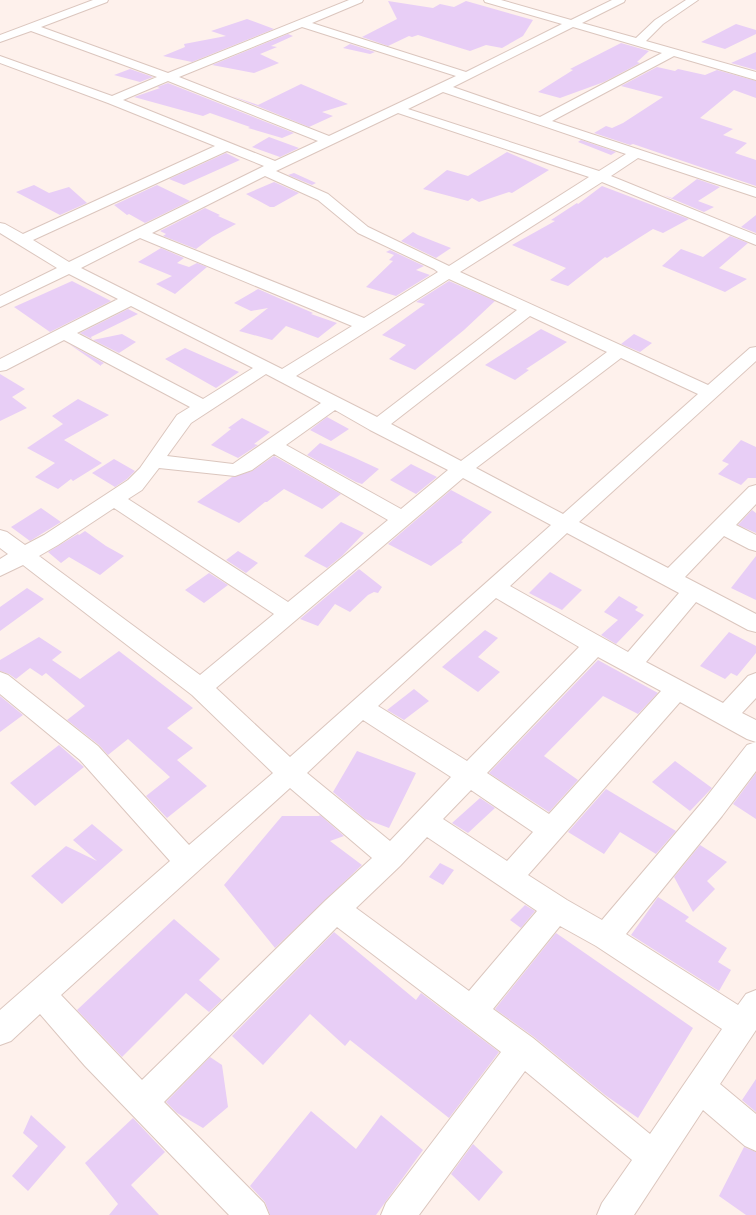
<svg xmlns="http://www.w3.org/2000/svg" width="756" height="1215" font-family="'Archivo Narrow',sans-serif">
  <rect width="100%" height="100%" fill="#fef1ec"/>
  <path fill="#e8cef6" d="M388 1 433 8 440 4 454 7 466 1 533 20 523 36 502 48 486 45 470 51 418 35 412 37 409 36 388 46 362 37 397 19Z
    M247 19 274 29 192 62 163 56 185 47 184 44 226 36 211 31Z
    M736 24 756 30V34L725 49 701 42Z
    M288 34 293 36 271 46 277 47 260 54 279 63 254 73 212 65Z
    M621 43 649 51 637 62 640 63 604 82 560 98 538 92 573 70 570 69Z
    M350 44 375 52 370 54 343 48Z
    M756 52V70L731 63Z
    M657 67 675 71 678 69 705 75 717 70 756 81V98L734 90 700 118 733 129 723 135 747 143 735 153 756 160V186L633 144 630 145 594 133 606 126 612 128 623 123 663 97 621 86Z
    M130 69 153 77 140 82 114 75Z
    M168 83 294 133 282 138 248 128 250 127 210 113 203 116 134 97 160 88 157 87Z
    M301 84 348 104 322 112 333 116 309 127 232 96 258 105Z
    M269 137 299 148 280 157 252 147Z
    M581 140 616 152 611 155 578 142Z
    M507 152 549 170 512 193 509 192 479 202 472 198 468 201 423 189 447 170 468 176Z
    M226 153 240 160 184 185 169 179Z
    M294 173 316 183 312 185 288 175Z
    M697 179 720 187 698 201 714 207 704 212 663 195 672 198Z
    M274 182 299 193 274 207H270L246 194Z
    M34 185 49 193 69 187 87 203 60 215 16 192Z
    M157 185 190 201 145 223 129 214 127 215 114 205Z
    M602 186 689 219 663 233 653 229 607 258 605 257 568 286 550 280 566 268 512 245 555 221 551 220 577 203 578 204Z
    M205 208 220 215 218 216 236 224 212 237 196 249 163 236 166 234 160 231Z
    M756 215V233L741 227Z
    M413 232 418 235 451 248 436 258 401 241Z
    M730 236 748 243 719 268 747 279 725 292 662 266 681 249 703 257Z
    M161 248 184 258 177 263 189 267 197 263 207 267 175 294 156 284 172 276 138 262Z
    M390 250 424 266 416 270 430 275 396 296 366 287 393 261 389 260 394 255 386 252Z
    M72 281 111 301 50 332 14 307Z
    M449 281 495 301 464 330 415 370 389 359 406 345 382 335 425 304 416 302Z
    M258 289 313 313 311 314 337 323 318 338 286 326 272 340 239 331 268 308 251 311 234 303Z
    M128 309 138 314 91 337 92 339 80 333Z
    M541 329 567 342 526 369 529 370 515 380 485 365Z
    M122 334 136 342 119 353 93 340Z
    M634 334 652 343 640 352 621 344Z
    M69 344 104 363 101 365V366Z
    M185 348 239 372 216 388 165 359Z
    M0 374 25 389 12 397 27 408 0 421Z
    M78 399 109 415 64 440 102 463 73 481 71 479 58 489 35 477 55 463 27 448 63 424 52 416Z
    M327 417 349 429 331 441 310 430Z
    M242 418 270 432 254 444 258 445 238 458 211 445 231 429 228 428Z
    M741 440 756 447V478H748L741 485 718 474 729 464 722 461Z
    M320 443 353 457 379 469 362 484 356 482 307 455Z
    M274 456 341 494 322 509 284 489 267 502H265L239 523 197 502 232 477 252 471Z
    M114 459 135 471 127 479 115 487 92 473Z
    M411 464 437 477 416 494 390 480Z
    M451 490 492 512 461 541 463 542 431 566 388 544Z
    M41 508 61 522 30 541 11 527Z
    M752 510 756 513V533L738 525Z
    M341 522 364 533 342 556 327 568 304 556Z
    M85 531 106 546 124 556 100 575 69 557 61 563 48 552 78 534 79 535Z
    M238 551 258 563 246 573 226 560Z
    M756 556V600L731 588Z
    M359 569 382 587 378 593 374 592 368 595 350 612 335 604 318 626 300 619Z
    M550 572 582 590 562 610 529 593Z
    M209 573 228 585 204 603 185 590Z
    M27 588 44 599 0 631V607Z
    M619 596 638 607 635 610 644 615 616 644 601 635 618 620 604 612Z
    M485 630 498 638 478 657 500 672 478 692 442 667Z
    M729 632 756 646V653L737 676 731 673 725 679 700 666Z
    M39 637 62 652 52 660 80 679 119 651 193 708 167 728 193 748 177 760 207 786 167 818 146 796 170 777 128 739 108 755 99 745 67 720 85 706 46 673 42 676 30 668 16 679 9 674 0 671V660Z
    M598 660 658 693 638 714 603 696 544 756 578 780 549 812 489 773Z
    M414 689 429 701 404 720 387 710Z
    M0 696 23 715 0 732Z
    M59 745 84 767 35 806 10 783Z
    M357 751 416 773 389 828 365 819 333 792Z
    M675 761 712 788 690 811 652 782Z
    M756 773V819L733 804Z
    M606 789 676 831 656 854 620 832 604 854 568 832Z
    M480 798 495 808 468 833 452 823Z
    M320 815 344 836 330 841 362 865 275 948 224 885 282 816H319Z
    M92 824 123 850 62 904 31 876 66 846 97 861 73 840Z
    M700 845 727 862 707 881 715 889 693 912 674 877Z
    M440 863 454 870 443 885 429 877Z
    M658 897 689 917 685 921 727 948 718 962 731 970 719 991 631 935Z
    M525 905 535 911 521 928 510 920Z
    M174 919 220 959 199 980 222 1000 209 1012 186 993 122 1057 77 1010Z
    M334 932 416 1000 421 993 499 1052 449 1118 350 1040 345 1046 310 1014 263 1065 232 1036Z
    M556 933 693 1028 638 1118 605 1095 534 1037 495 1009Z
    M210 1057 222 1065 228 1107 203 1128 177 1113 166 1102Z
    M756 1079V1112L742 1100Z
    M311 1111 356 1149 381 1115 423 1150 376 1215H270L265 1202 250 1186Z
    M31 1115 66 1147 28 1191 12 1176 38 1146 23 1133Z
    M133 1118 165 1152 131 1185 159 1215H109L118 1204 85 1163Z
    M473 1144 503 1172 479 1201 451 1174Z
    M744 1147 756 1152V1215H746L719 1196Z"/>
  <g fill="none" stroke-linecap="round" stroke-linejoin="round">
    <defs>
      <path id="minor" d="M93 0H108L107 2 41 27 168 73 349 0H363L362 2 312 23 466 72 562 24 485 2 484 0H501L571 20 612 0H625L624 2 582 23 636 38 655 20 686 0H698L663 24 646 41 756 72V80L674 56 552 121 756 188V197L638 158 611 176 756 235V245L602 182 460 272 708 385 750 348 756 347V361L579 522 668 568 749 487 756 485V504L736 525 756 535V551L749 549 724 536 685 577 756 614V632L748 630 696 602 646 662 723 703 748 676 756 673V698L742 713 756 720V771L722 816 626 934 738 1005 746 994 756 990V1030L720 1084 756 1114V1151L745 1146 703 1110 634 1215H597L602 1203 632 1160 525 1071 419 1215H381L386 1203 501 1052 337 927 164 1102 264 1203 269 1215H229L85 1066 40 1014 11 1041 0 1045V1010L170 861 80 760 0 694V672L8 675 98 746 189 845 273 773 192 695 23 565 0 576V559L8 554 0 548V530L7 532 25 545 44 535 128 480 140 468 177 415 190 407 64 340 6 370 0 371V359L118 299 69 274 0 307V296L57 268 0 233V223L5 224 23 234 215 146 108 103 0 63V56L112 96 157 77 31 31 0 42V35ZM302 27 456 76 329 136 179 77ZM573 27 662 53 540 117 453 87ZM168 81 318 141 275 161 123 100ZM443 92 626 154 599 171 408 109ZM398 113 589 177 449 266 368 227 328 194 276 171ZM227 151 264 166 69 262 33 240ZM265 176 318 200 358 233 434 269 438 272 364 318 152 233ZM140 238 352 326 282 369 81 268ZM449 279 517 310 377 417 296 376ZM131 306 253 368 203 399 77 333ZM530 316 607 352 461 461 391 424ZM621 358 698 394 563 514 476 468ZM266 374 321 403 233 464 167 456 191 423ZM335 410 370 430 448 470 401 509 286 445ZM274 454 388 520 288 602 128 499 142 490 159 468 235 476 252 470ZM463 478 551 525 290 757 216 688ZM114 508 274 614 200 675 39 556 58 545ZM567 533 679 593 628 652 510 586ZM496 598 579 647 467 761 378 706ZM598 657 661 691 549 814 487 773ZM680 702 747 739 756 742 747 745 704 800 602 920 567 900 528 875ZM363 720 451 777 390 841 307 773ZM290 788 372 858 326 900 142 1080 61 995ZM471 790 533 832 507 861 443 819ZM427 837 537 911 469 991 356 908 400 866ZM560 926 596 946 722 1029 650 1134 533 1038 493 1009Z"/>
    </defs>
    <use href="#minor" stroke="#dbc6be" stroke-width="2"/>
    <use href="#minor" fill="#fff" fill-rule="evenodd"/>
  </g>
</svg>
